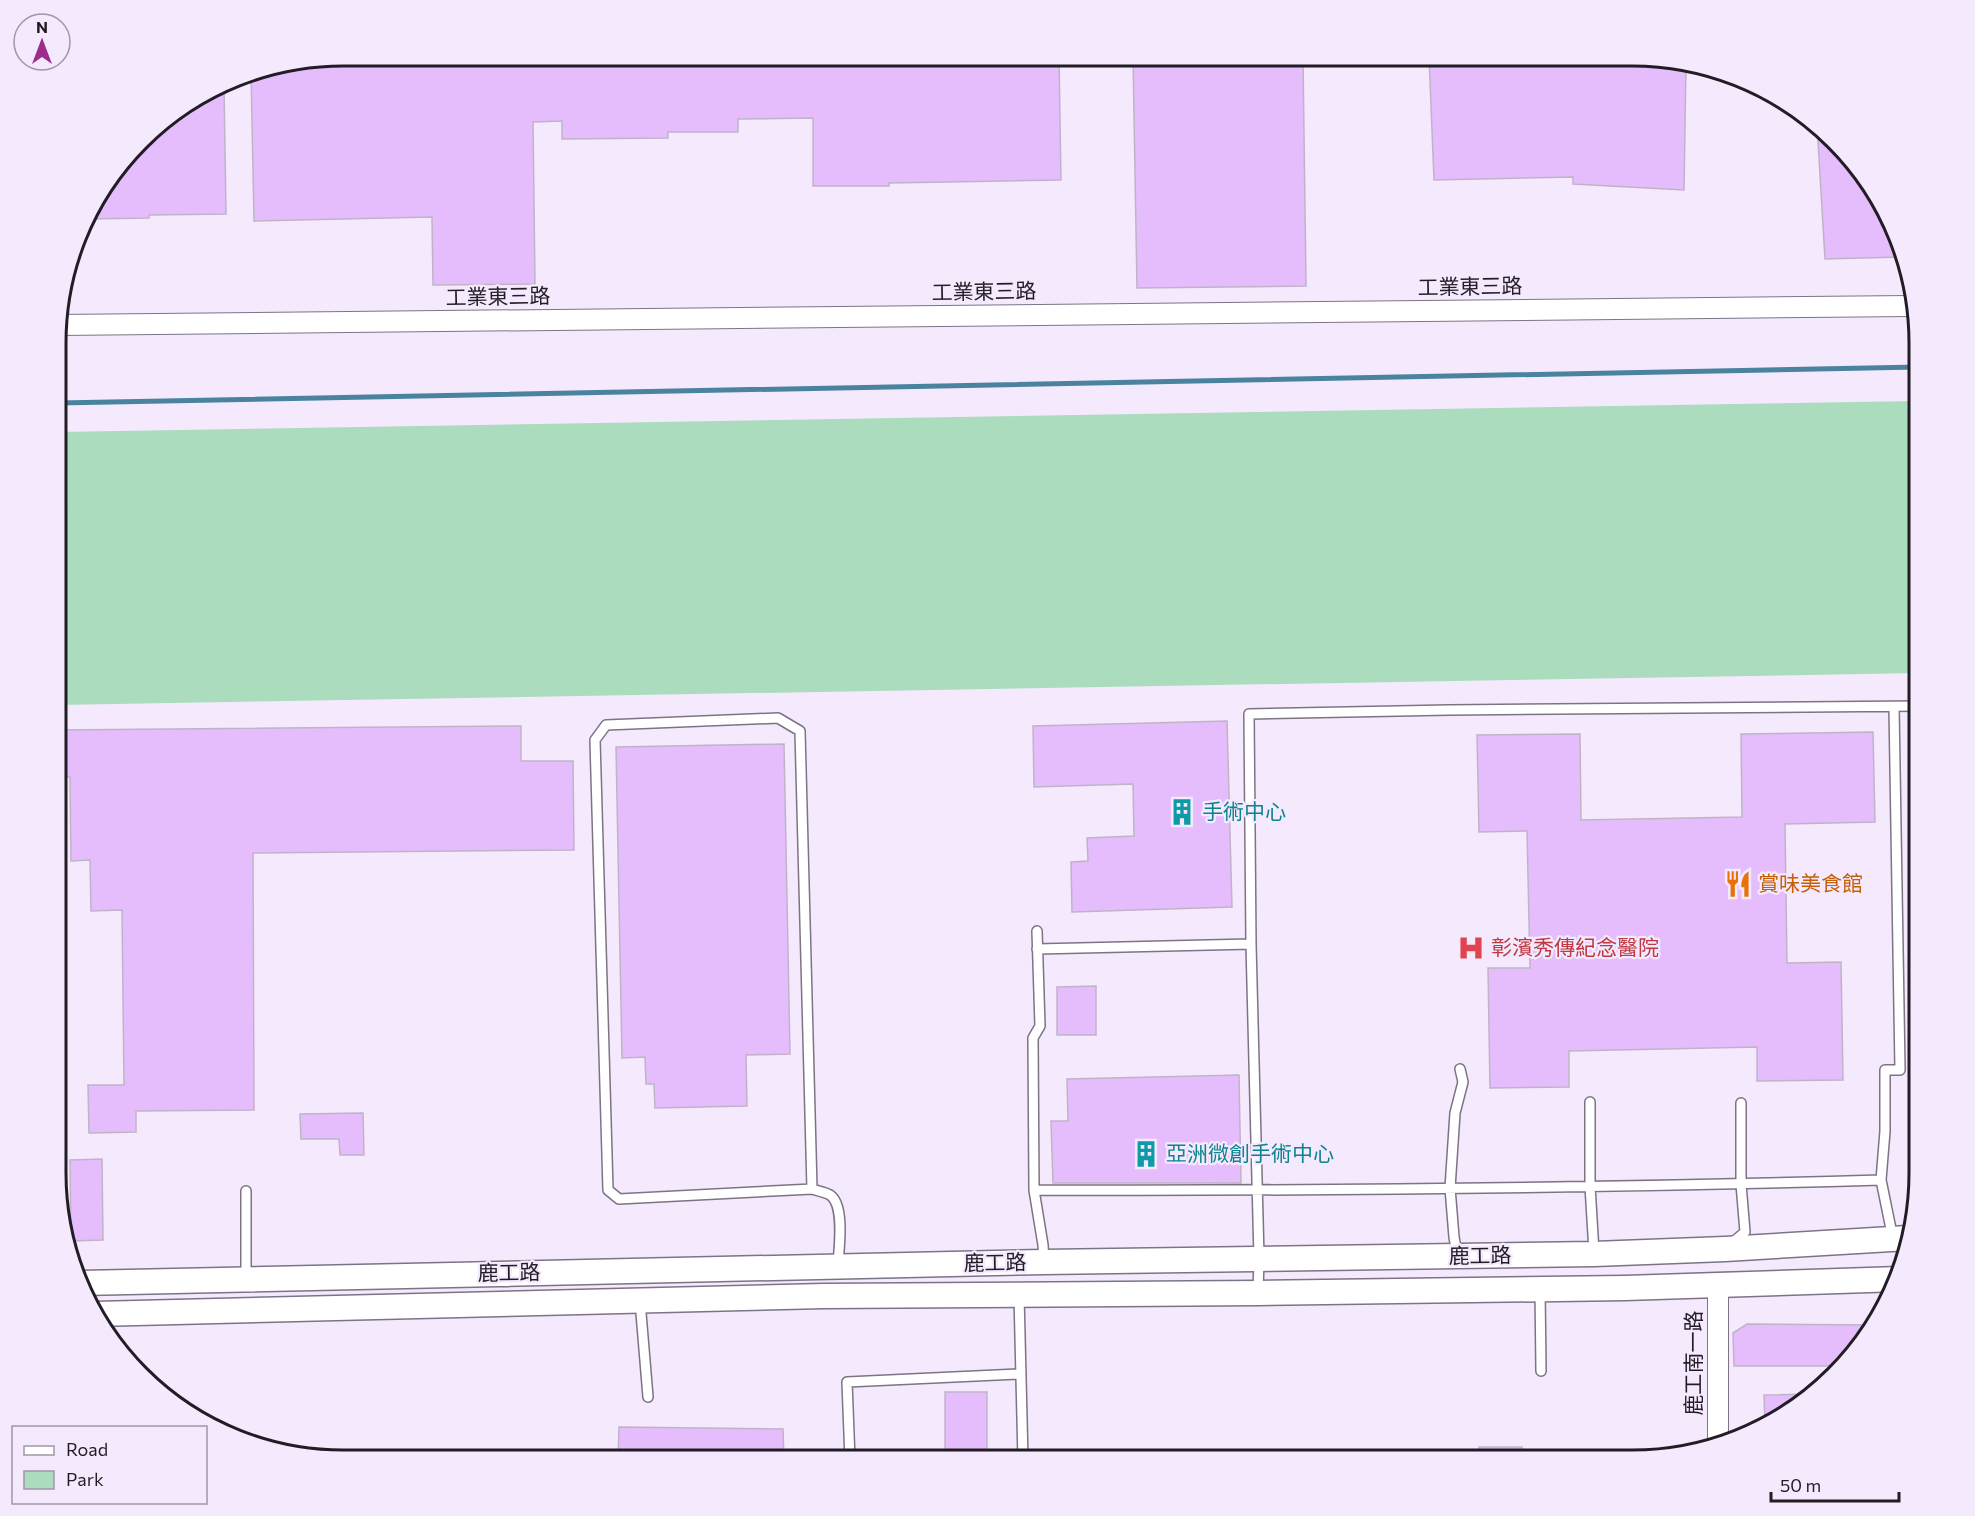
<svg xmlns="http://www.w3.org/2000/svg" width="1975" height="1516" font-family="Commissioner,'Noto Sans TC',sans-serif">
  <rect width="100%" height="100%" fill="#f5e9fd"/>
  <path fill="#aadcbd" d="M1919 401V673L57 705 58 432Z"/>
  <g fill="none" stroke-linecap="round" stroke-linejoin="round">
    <path stroke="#49839e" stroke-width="5" d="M58 403 1919 367"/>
  </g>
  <path fill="#e5bdfd" stroke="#bfb4c7" stroke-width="1.5" d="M343 56H1059L1061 180 889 183V186H813V118L738 119V132H668V138L562 139V121L533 122 535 284 433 285 432 217 254 221 251 71Z
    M1133 56H1303L1306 286 1137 288Z
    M1429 56H1651L1686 64 1684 190 1573 184V177L1434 180Z
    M224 86 226 214 149 215V218L87 219 94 199 154 127Z
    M1817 124 1821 127 1890 216 1900 257 1825 259Z
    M1227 721 1232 907 1072 912 1071 862 1088 861 1087 838 1134 836 1133 784 1034 787 1033 726Z
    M521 726V761H573L574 850 253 853 254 1110 136 1111V1132L89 1133 88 1085H124L122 910 91 911 90 860 71 861 70 777H57V730Z
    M1873 732 1875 822 1785 824 1787 963 1841 962 1843 1080 1757 1081V1047L1569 1051V1087L1490 1088 1488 968H1530L1527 831 1479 832 1477 735 1580 734 1581 820 1742 817 1741 734Z
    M784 744 790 1054 746 1055 747 1106 655 1108 654 1084H646L645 1057 622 1058 616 747Z
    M1096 986V1035H1057V987Z
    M1239 1075 1241 1183H1053L1051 1121H1068L1067 1079Z
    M363 1113 364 1155H340L339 1139H301L300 1114Z
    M102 1159 103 1240 71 1241 70 1160Z
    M1747 1324 1871 1325 1848 1362 1844 1366H1734L1733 1333Z
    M945 1392H987V1460H945Z
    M1808 1394 1776 1418 1765 1426 1764 1395Z
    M619 1427 783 1429 784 1460H618Z
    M1479 1447H1522V1460H1479Z"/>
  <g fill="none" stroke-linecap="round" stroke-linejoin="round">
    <defs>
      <path id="service" d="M1037 931 1040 1026 1033 1038 1034 1190 1043 1245 1044 1262
        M1037 949 1251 944
        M1590 1102V1186L1594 1252
        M812 1189 619 1199 608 1190 595 740 606 725 778 718 800 731 812 1189C818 1191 825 1192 830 1195 845 1205 839 1248 838 1264
        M1034 1190C1316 1191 1599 1188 1881 1180
        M1884 1237 1891 1229 1881 1180 1885 1131V1070H1900L1894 707
        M1732 1243 1745 1232 1741 1184V1103
        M1457 1254 1454 1237 1450 1188 1455 1113 1463 1082 1460 1069
        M246 1278V1191
        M1540 1289 1541 1371
        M1258 1292 1259 1258 1251 944 1249 714 1449 710 1919 706
        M1019 1295 1023 1460
        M640 1301 648 1397
        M850 1460 847 1382 1020 1374"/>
      <path id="minor" d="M58 325 1911 306
        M1718 1286V1441"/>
      <path id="tertiary" d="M81 1283 1044 1262 1594 1254 1725 1249 1908 1238
        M96 1314 824 1296 1258 1293 1625 1288 1899 1279"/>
    </defs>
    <use href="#service" stroke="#7e7384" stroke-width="12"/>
    <use href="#minor" stroke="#7e7384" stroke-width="22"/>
    <use href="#tertiary" stroke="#7e7384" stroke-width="27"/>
    <use href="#service" stroke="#fff" stroke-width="9"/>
    <use href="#minor" stroke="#fff" stroke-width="20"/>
    <use href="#tertiary" stroke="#fff" stroke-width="24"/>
  </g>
  <defs>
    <symbol id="building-bare" viewBox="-9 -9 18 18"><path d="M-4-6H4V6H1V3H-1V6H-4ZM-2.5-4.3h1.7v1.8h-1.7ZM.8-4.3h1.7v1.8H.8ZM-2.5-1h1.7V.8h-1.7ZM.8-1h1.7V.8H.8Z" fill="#0f9aa8" stroke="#f5e9fd" stroke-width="2.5" paint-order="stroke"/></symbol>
    <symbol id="restaurant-bare" viewBox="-9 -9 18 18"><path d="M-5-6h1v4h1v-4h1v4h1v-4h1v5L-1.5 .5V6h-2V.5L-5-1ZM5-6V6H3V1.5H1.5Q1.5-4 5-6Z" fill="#e8710a" stroke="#f5e9fd" stroke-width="2.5" paint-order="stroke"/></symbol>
    <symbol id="hospital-bare" viewBox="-9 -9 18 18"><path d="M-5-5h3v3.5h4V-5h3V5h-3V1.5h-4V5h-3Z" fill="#e0444e" stroke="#f5e9fd" stroke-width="2.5" paint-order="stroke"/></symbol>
  </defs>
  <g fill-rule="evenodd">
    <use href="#building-bare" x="1163" y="793" width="38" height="38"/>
    <use href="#restaurant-bare" x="1719" y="865" width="38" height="38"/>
    <use href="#hospital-bare" x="1452" y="929" width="38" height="38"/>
    <use href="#building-bare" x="1127" y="1135" width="38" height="38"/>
  </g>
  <g text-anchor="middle" stroke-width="4.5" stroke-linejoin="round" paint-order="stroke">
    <g font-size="21" fill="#221d25" stroke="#f5e9fd">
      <text transform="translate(1470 287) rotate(-1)" y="7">工業東三路</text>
      <text transform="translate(984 292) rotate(-1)" y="7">工業東三路</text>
      <text transform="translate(498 297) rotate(-1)" y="7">工業東三路</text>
      <text transform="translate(1480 1256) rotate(-1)" y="7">鹿工路</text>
      <text transform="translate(995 1263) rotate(-1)" y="7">鹿工路</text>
      <text transform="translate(509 1273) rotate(-1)" y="7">鹿工路</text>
      <text transform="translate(1694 1363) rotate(-90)" y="7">鹿工南一路</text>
    </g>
    <g font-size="21" fill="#0d838f" stroke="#f5e9fd" text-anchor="start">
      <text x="1202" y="819">手術中心</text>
      <text x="1166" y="1161">亞洲微創手術中心</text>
    </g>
    <g font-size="21" fill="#c56008" stroke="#f5e9fd" text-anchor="start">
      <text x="1758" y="891">賞味美食館</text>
    </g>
    <g font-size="21" fill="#be3a42" stroke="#f5e9fd" text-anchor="start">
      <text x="1491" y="955">彰濱秀傳紀念醫院</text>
    </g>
  </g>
  <path d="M0 0H1975V1516H0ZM343 66H1632A277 277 0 0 1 1909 343V1173A277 277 0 0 1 1632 1450H343A277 277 0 0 1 66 1173V343A277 277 0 0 1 343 66Z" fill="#f5e9fd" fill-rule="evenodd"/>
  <path fill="none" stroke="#221d25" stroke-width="3" d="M343 66H1632A277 277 0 0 1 1909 343V1173A277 277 0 0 1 1632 1450H343A277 277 0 0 1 66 1173V343A277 277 0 0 1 343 66Z"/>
  <rect x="12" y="1426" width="195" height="78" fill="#f5e9fd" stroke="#a197a7" stroke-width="1.5"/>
  <rect x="24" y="1446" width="30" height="9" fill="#ffffff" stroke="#a197a7" stroke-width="1.5"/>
  <text x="66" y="1456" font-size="18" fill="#221d25">Road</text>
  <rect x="24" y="1471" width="30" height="18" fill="#aadcbd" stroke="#a197a7" stroke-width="1.5"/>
  <text x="66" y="1486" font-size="18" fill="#221d25">Park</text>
  <g transform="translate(42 42)"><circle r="28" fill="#f5e9fd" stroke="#a197a7" stroke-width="1.5"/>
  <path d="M0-4.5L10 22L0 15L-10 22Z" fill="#9b2d8d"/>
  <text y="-9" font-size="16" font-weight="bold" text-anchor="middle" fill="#221d25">N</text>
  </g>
  <path d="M1771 1492v9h128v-9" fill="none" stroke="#221d25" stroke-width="3"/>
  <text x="1780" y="1492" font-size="18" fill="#221d25" stroke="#f5e9fd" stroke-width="4.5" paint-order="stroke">50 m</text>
</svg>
